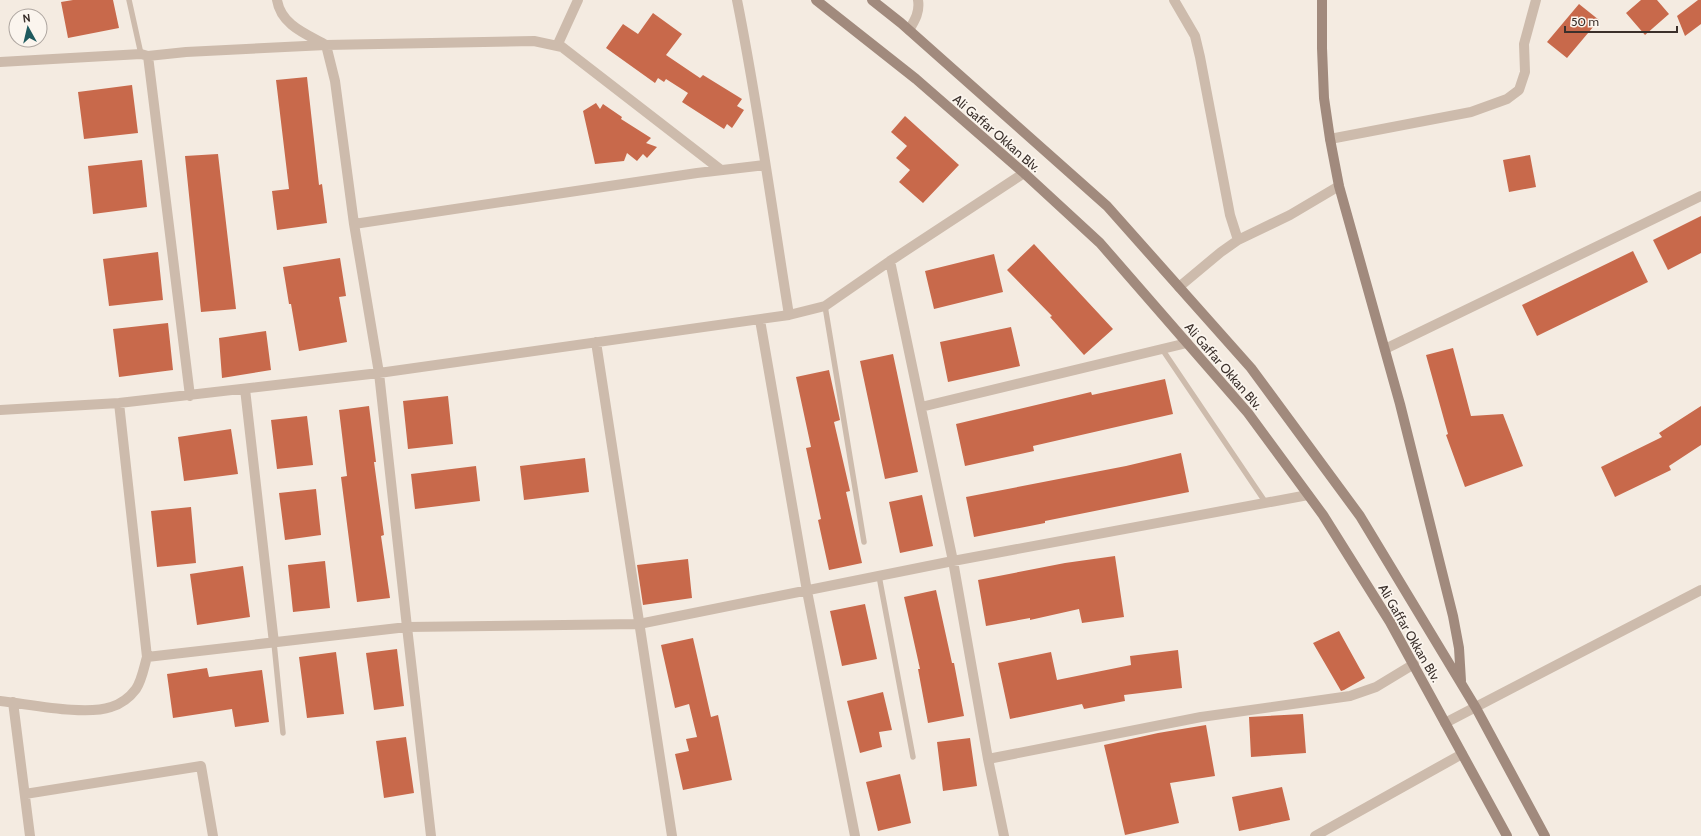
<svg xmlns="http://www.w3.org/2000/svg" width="1701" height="836" font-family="Cabin,sans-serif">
  <rect width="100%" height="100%" fill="#f4ebe1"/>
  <path fill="#c8694b" d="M73 0H113L119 28 68 38 61 2Z
    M1641 0H1657L1669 14 1645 35 1626 13Z
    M1698 0H1701V24L1685 36 1677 16Z
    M1579 4 1599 20 1567 58 1547 42Z
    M653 13 682 34 666 55 700 78 703 75 742 99 737 106 744 110 732 128 727 124 724 129 682 102 688 93 666 79 664 82 658 78 655 83 606 48 623 24 638 34Z
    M307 77 319 185 322 184 327 223 277 230 272 191 289 189 276 80Z
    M132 85 138 133 84 139 78 92Z
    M596 103 600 109 603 104 622 117 621 119 651 138 646 143 657 147 647 158 643 154 637 161 627 153 624 161 595 164 583 111Z
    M905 116 959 165 923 203 899 182 910 170 896 158 907 146 891 132Z
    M218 154 236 309 201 312 185 156Z
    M1530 155 1536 187 1509 192 1503 160Z
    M142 160 147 207 93 214 88 166Z
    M1701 216V253L1668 270 1653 240Z
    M1034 244 1113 329 1084 355 1050 317 1052 316 1007 270Z
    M1633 251 1648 282 1537 336 1522 305Z
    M158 252 163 300 109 306 103 259Z
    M994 254 1003 292 934 309 925 271Z
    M340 258 346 296 339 297 347 342 299 351 291 304H289L283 267Z
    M168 323 173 370 119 377 113 329Z
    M1011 327 1020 366 948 382 940 342Z
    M266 331 271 370 222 378 219 338Z
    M1453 348 1471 416 1503 414 1523 466 1465 487 1446 435 1448 434 1426 355Z
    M893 354 918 472 885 479 860 361Z
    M829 370 840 420 834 422 850 491 846 492 862 563 829 570 818 520 821 519 806 448 811 447 796 377Z
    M1165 379 1173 414 1033 446 1034 451 965 466 956 424 1091 392 1092 395Z
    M448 396 453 444 408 449 403 401Z
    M369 406 376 462H374L384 535 381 536 390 598 357 602 341 477 347 476 339 410Z
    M1701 406V445L1669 466 1671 470 1615 497 1601 467 1662 437 1659 433Z
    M307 416 313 465 277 469 271 420Z
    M231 429 238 474 184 481 178 437Z
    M1181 453 1189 492 1045 521V523L974 537 966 497 1126 466Z
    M585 458 589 492 524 500 520 466Z
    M476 466 480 501 415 509 411 474Z
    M316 489 321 535 285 540 279 493Z
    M922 495 933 546 900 553 889 502Z
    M191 507 196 563 157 567 151 511Z
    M1115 556 1124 617 1082 623 1079 609 1030 620V618L986 626 978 580 1065 563Z
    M688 559 692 598 643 605 637 565Z
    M325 561 330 608 293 612 288 565Z
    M243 566 250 617 197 625 190 574Z
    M936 590 952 663H954L964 716 928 723 918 669H920L904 597Z
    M865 604 877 659 842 666 830 611Z
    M1339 631 1365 678 1344 690 1341 691 1313 643Z
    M693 638 711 717 718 715 732 780 683 790 675 754 689 751 686 739 697 737 689 704 675 708 661 645Z
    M397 649 404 706 374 710 366 653Z
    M1178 650 1182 688 1124 695 1125 701 1084 709 1082 704 1010 719 998 663 1051 652 1057 680 1131 665 1130 656Z
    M336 652 344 714 307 718 299 657Z
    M207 668 209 677 262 670 269 722 235 727 232 709 173 718 167 674Z
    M883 692 892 730 879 732 882 747 860 753 847 701Z
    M1303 714 1306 753 1251 757 1249 717Z
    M1206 725 1215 776 1170 783 1179 823 1125 835 1104 745 1158 733Z
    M406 737 414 793 384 798 376 741Z
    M970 738 977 786 943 791 937 742Z
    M900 774 911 823 878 831 866 782Z
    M1282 787 1290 820 1239 831 1232 797Z"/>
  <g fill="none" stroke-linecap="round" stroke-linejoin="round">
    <path stroke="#cdbbac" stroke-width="5.5" d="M129 0 141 54
      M825 306 864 542
      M1162 349 1266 503
      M879 576 913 757
      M274 643 283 733"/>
    <path stroke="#cdbbac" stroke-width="10" d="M277 0C281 25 306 34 326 45L335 81 354 224 379 373 407 627 431 836
      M737 0C758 104 772 210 789 315
      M1174 0 1195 36 1200 57 1230 215 1238 240
      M909 30C915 20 920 12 918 0
      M557 46 578 0
      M148 56 190 396
      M0 62 141 54 148 56 186 52 326 45 534 41 562 47 721 170
      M1330 139 1471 112 1507 99 1519 90 1525 72 1524 44 1536 0
      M354 224 697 173 765 165
      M890 261 953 561 988 759 1004 836
      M1179 287 1221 252 1238 240 1290 215 1339 186
      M760 320 807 591 855 836
      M596 342 672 836
      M1385 349 1701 196
      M245 389 274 643
      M921 407 1187 343
      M0 410 119 403 379 373 789 315 825 306 890 261 1024 173
      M147 657 407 627 639 624 953 561 1308 495
      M0 701C29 704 85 716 111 707 121 704 130 697 136 689 142 680 144 667 147 657L119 403
      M13 702 30 836
      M1445 723 1701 590
      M988 759 1201 717 1350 696 1376 687 1414 664
      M25 794 201 766 213 836
      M1315 836 1462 754"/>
    <path stroke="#a18a7d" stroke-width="10" d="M816 0 916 79 1024 173 1100 243 1248 413 1323 515 1390 622 1507 836
      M872 0 901 23 1107 206 1251 368 1360 516 1476 708 1545 836
      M1322 0V48L1324 98 1330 139 1339 186 1400 404 1453 616 1459 648 1461 681"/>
  </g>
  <g text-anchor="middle" stroke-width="3.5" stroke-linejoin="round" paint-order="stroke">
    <g font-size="13" fill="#3b302b" stroke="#fbf5ee">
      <text transform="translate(997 133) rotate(41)" y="5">Ali Gaffar Okkan Blv.</text>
      <text transform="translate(1224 366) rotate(49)" y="5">Ali Gaffar Okkan Blv.</text>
      <text transform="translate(1410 633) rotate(60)" y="5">Ali Gaffar Okkan Blv.</text>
    </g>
  </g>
  <g transform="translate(28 28) rotate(352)"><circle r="19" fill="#fbf5ee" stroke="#aea6a0"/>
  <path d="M0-3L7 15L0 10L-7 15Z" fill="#1f5a5e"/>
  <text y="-6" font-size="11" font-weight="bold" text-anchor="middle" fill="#3b302b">N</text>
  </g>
  <path d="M1565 26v6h112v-6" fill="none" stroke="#3b302b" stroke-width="2"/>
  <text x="1571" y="26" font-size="12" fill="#3b302b" stroke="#fbf5ee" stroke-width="3" paint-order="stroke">50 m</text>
</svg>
